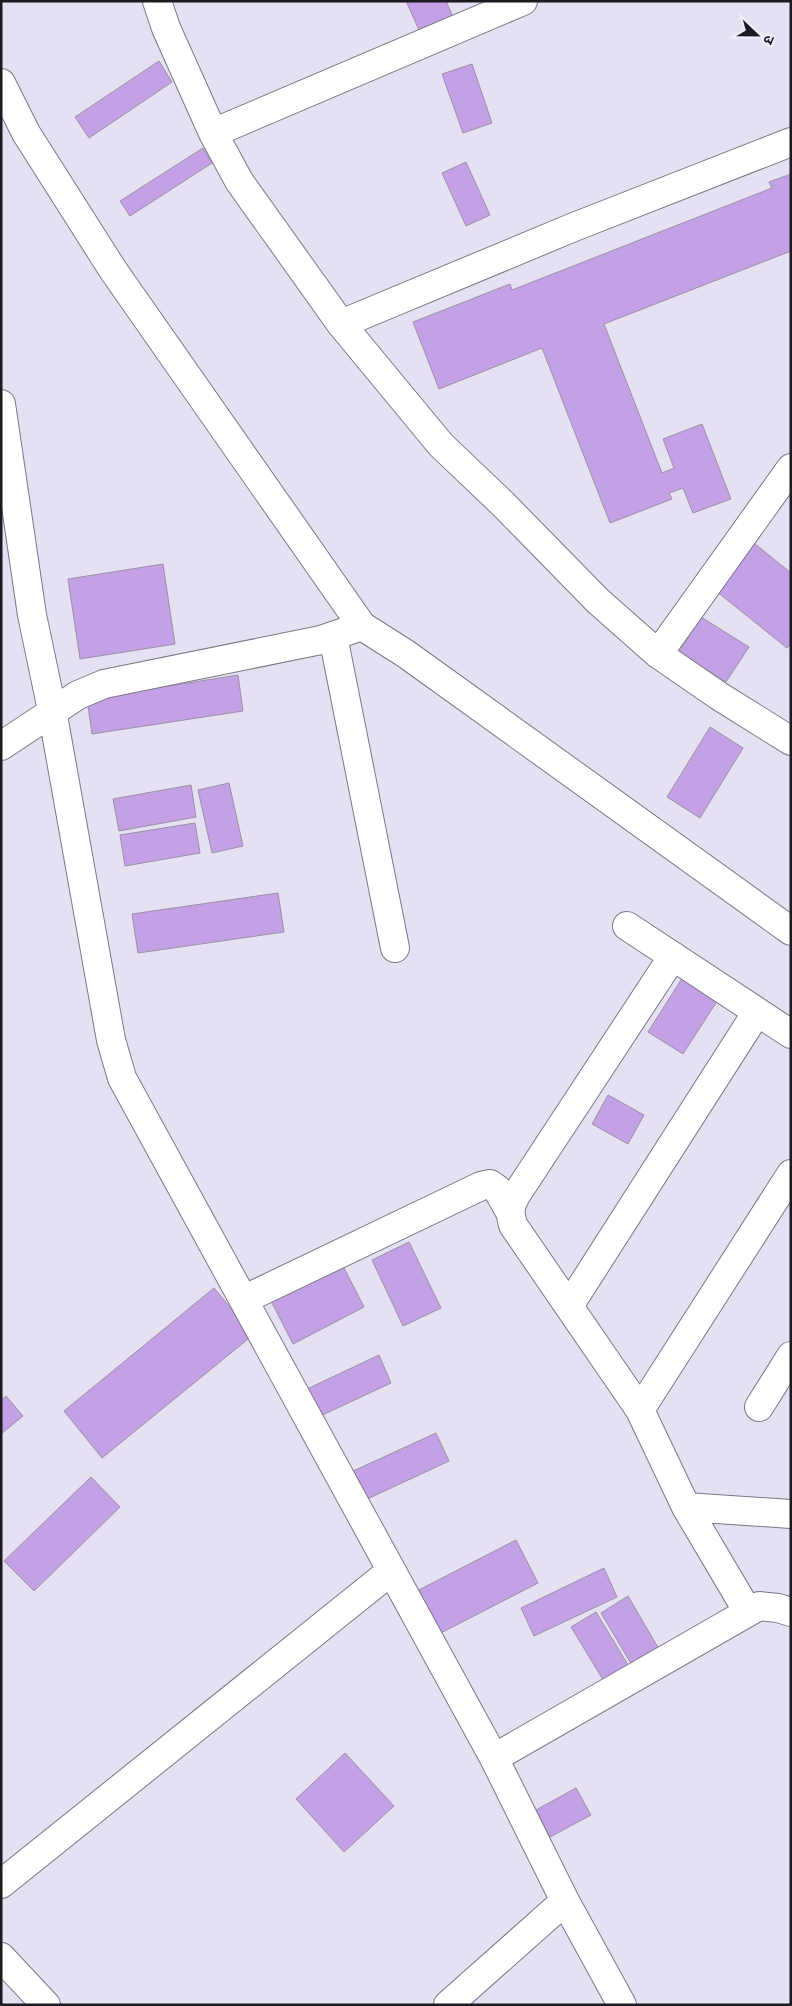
<svg xmlns="http://www.w3.org/2000/svg" width="792" height="2006" font-family="Spectral,'Noto Sans Devanagari',serif">
  <rect width="100%" height="100%" fill="#e5e0f2"/>
  <path fill="#c4a0e6" stroke="#9a93a2" d="M406 1H446L457 26 424 41Z
    M159 61 172 82 89 138 75 117Z
    M472 64 492 123 463 133 442 74Z
    M203 148 212 163 130 216 120 201Z
    M466 162 490 215 466 226 442 173Z
    M791 174V251L604 324 662 473 674 468 663 439 702 424 731 499 693 513 683 488 669 493 672 499 610 523 542 348 439 389 413 322 510 284 512 290 772 188 769 182Z
    M754 543 791 573V643L787 648 716 591Z
    M163 564 175 644 80 659 68 579Z
    M701 617 749 647 726 682 679 652Z
    M238 675 243 711 92 734 87 699Z
    M710 727 743 748 700 818 667 797Z
    M229 783 243 846 212 853 198 790Z
    M191 785 196 817 119 831 113 799Z
    M195 823 200 853 125 866 120 835Z
    M278 893 284 932 138 953 132 914Z
    M686 972 721 995 683 1054 648 1032Z
    M608 1095 644 1115 628 1144 592 1124Z
    M409 1242 441 1308 403 1326 372 1260Z
    M341 1262 364 1307 293 1344 270 1299Z
    M214 1288 253 1335 102 1458 64 1411Z
    M379 1355 391 1383 318 1417 305 1390Z
    M6 1396 23 1416 1 1434V1400Z
    M436 1433 449 1461 363 1501 351 1472Z
    M91 1477 120 1507 34 1591 4 1561Z
    M516 1540 538 1583 431 1638 409 1595Z
    M604 1568 617 1597 534 1636 521 1608Z
    M628 1596 663 1656 636 1672 601 1613Z
    M596 1612 633 1673 608 1688 571 1627Z
    M345 1753 394 1806 344 1852 296 1799Z
    M576 1788 591 1815 550 1837 536 1810Z"/>
  <g fill="none" stroke-linecap="round" stroke-linejoin="round">
    <defs>
      <path id="minor" d="M157 1 166 28 213 133 239 181 341 324 441 445 503 504 598 601 658 654 719 696 791 741
        M1 83 26 133 113 270 362 626 406 654 791 931
        M213 133 523 1
        M341 324 574 227 791 142
        M1 404 32 615 52 710 111 1040 122 1078 494 1758 565 1901 622 2005
        M333 636 395 948
        M658 654 791 468
        M1 746 78 695 104 684 321 640 362 626
        M627 926 791 1034
        M673 956 518 1192C510 1205 509 1210 513 1225L640 1410 686 1507 748 1612
        M245 1299 481 1186 490 1184 497 1189 510 1212
        M569 1306 757 1012
        M759 1407 791 1356
        M640 1410 791 1174
        M686 1507 791 1514
        M494 1758 759 1606 778 1608 791 1612
        M1 1884 391 1571
        M1 1957 46 2005
        M448 2005 565 1901"/>
    </defs>
    <use href="#minor" stroke="#7b7787" stroke-width="30"/>
    <use href="#minor" stroke="#fff" stroke-width="28"/>
  </g>
  <rect width="792" height="2006" fill="none" stroke="#1c1a20" stroke-width="5"/>
  <g transform="translate(757 35) rotate(112)" stroke="#f2eefc" stroke-width="4" paint-order="stroke">
  <path d="M0-4L9 19L0 12L-9 19Z" fill="#1c1a20"/>
  <text y="-8" font-size="14" font-weight="bold" text-anchor="middle" fill="#1c1a20">उ</text>
  </g>
</svg>
